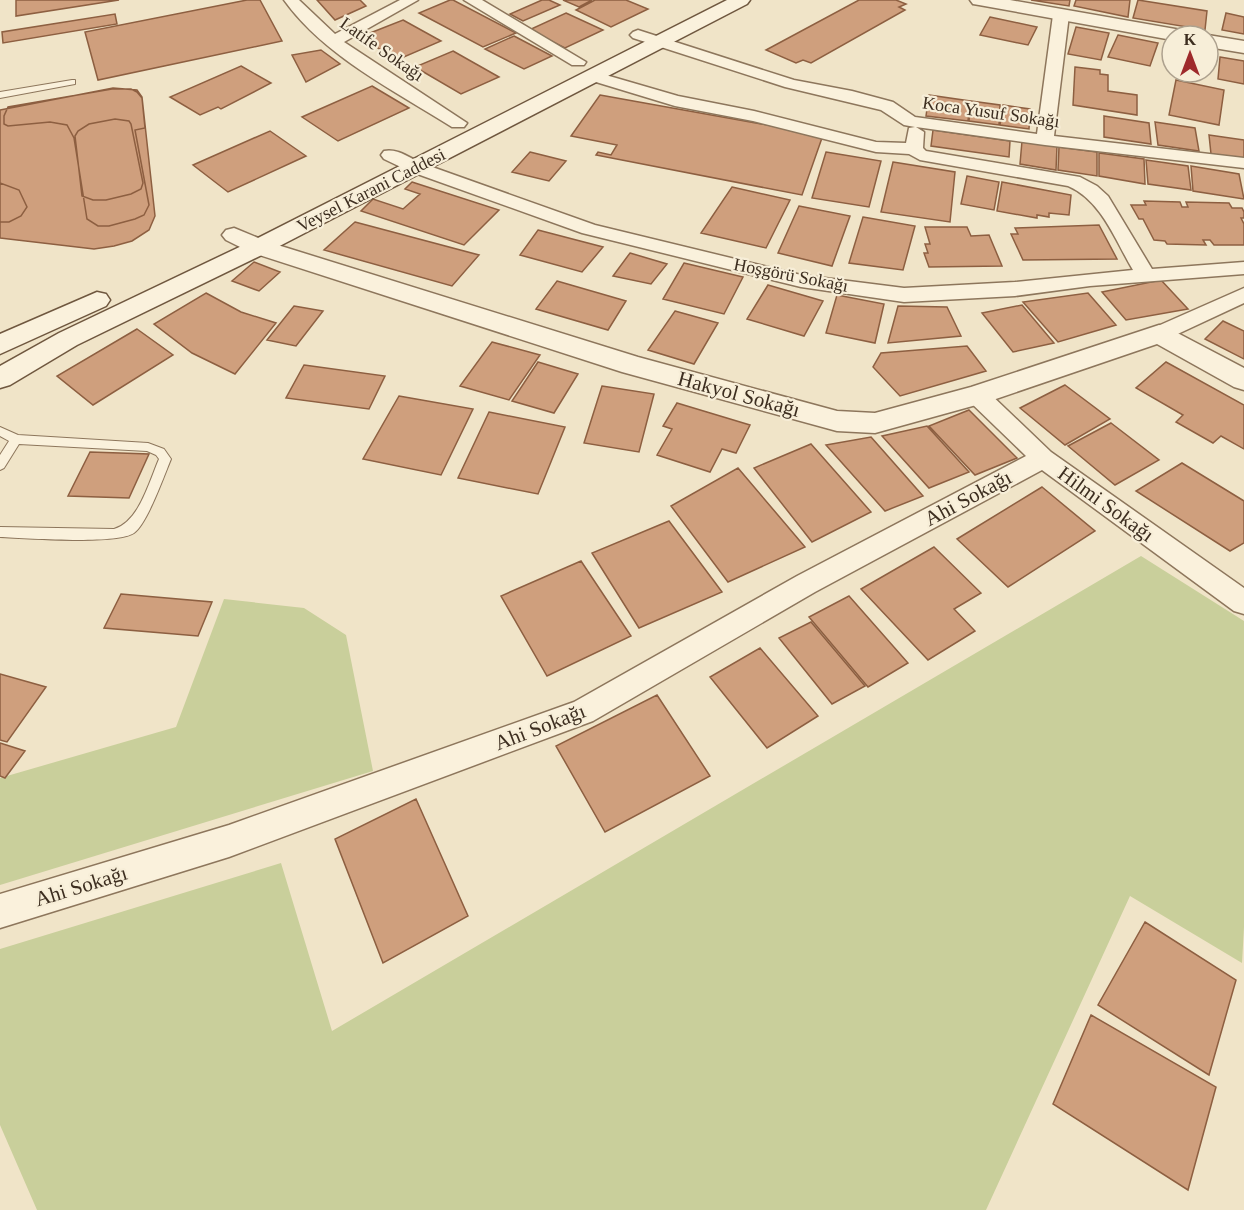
<svg xmlns="http://www.w3.org/2000/svg" width="1244" height="1210" font-family="'Times New Roman',serif">
  <rect width="100%" height="100%" fill="#f0e4c8"/>
  <path fill="#c9cf9b" d="M1141 556 1244 621V927L1242 963 1130 896 986 1210H37L0 1125V949L281 863 332 1031Z
    M224 599 304 608 346 635 373 771 0 885V778L176 727Z"/>
  <path fill="#cf9f7d" stroke="#8d5f41" stroke-width="1.5" d="M16 0H119L16 16Z
    M247 0H260L282 41 98 80 85 32Z
    M317 0H360L366 6 335 20Z
    M450 0H453L516 33 483 47 419 13Z
    M542 0H549L560 5 523 21 510 14Z
    M563 0H592L579 7Z
    M595 0H626L648 9 611 27 576 10Z
    M859 0H896L906 4 899 7 905 10 811 63 803 60 796 63 766 50Z
    M1031 0H1070L1069 6Z
    M1076 0H1130L1128 17 1074 6Z
    M1138 0 1207 11 1205 30 1133 18Z
    M566 13 603 30 565 48 529 30Z
    M1226 13 1244 17V34L1222 30Z
    M115 14 117 24 3 43 2 32Z
    M990 17 1037 27 1028 45 980 35Z
    M403 20 441 41 397 60 360 37Z
    M1076 27 1109 33 1101 60 1068 54Z
    M1118 35 1158 43 1150 66 1108 57Z
    M514 36 552 56 524 69 485 49Z
    M321 50 340 64 306 82 292 55Z
    M453 51 499 77 461 94 415 67Z
    M1220 57 1244 61V84L1218 79Z
    M241 66 271 83 221 109 218 107 200 115 170 97Z
    M1075 67 1100 70V74L1108 75V91L1137 95V115L1073 105Z
    M1176 80 1224 90 1219 125 1169 115Z
    M372 86 409 108 338 141 302 117Z
    M113 88 137 90 142 97 155 216 149 230 132 241 114 246 94 249 0 238V110Z
    M112 89H131L137 92 142 98 145 128 135 130 149 205 144 215 135 219 109 226H98L87 219 74 138 67 125 50 122 8 126 4 124V116L8 107Z
    M600 95 823 135 802 195 596 155 598 152 611 155 617 145 571 136Z
    M929 95 970 101 968 121 926 116Z
    M971 101 1000 105 999 125 969 121Z
    M1003 105 1030 109 1029 129 1000 125Z
    M1104 116 1149 123 1151 144 1104 137Z
    M115 119 129 121 131 124 143 183 141 189 131 194 106 200H93L82 196 75 136 78 131 89 124Z
    M1155 122 1195 128 1199 151 1158 145Z
    M933 130 1010 141 1009 157 931 146Z
    M270 131 306 156 228 192 193 165Z
    M1209 135 1244 140V159L1211 154Z
    M1022 141 1057 146 1056 170 1020 164Z
    M1059 147 1097 152V176L1058 170Z
    M530 152 566 161 549 181 512 172Z
    M826 152 881 161 869 207 812 198Z
    M1099 153 1144 159 1145 184 1099 176Z
    M1146 160 1188 166 1191 190 1148 184Z
    M893 162 955 172 950 222 881 212Z
    M1191 166 1239 174 1244 199 1193 191Z
    M967 176 999 182 994 210 961 204Z
    M412 182 499 210 464 245 361 211 373 199 403 209 420 194 405 189Z
    M1002 182 1071 195 1069 215 1049 213V217L1037 215V218L997 211Z
    M0 183 19 190 27 207 21 216 9 222H0Z
    M732 187 790 200 766 248 701 233Z
    M1144 201 1180 202 1182 207H1188L1186 202 1229 203 1232 208H1242L1244 212V218H1241L1244 224V245H1214L1210 240H1203L1206 245 1167 244 1165 241 1154 240 1143 219H1139L1131 205H1146Z
    M799 206 850 216 832 266 778 253Z
    M863 217 915 226 903 270 849 263Z
    M355 222 479 255 452 286 324 250Z
    M1099 225 1117 259 1023 260 1011 234H1018L1015 228Z
    M925 227H967L971 236 989 235 1002 266 929 267 924 253H928L925 244H930Z
    M538 230 603 247 582 272 520 255Z
    M630 253 667 264 651 284 613 276Z
    M254 262 280 272 259 291 232 281Z
    M684 263 743 277 724 314 663 299Z
    M1161 280 1188 309 1126 320 1102 292Z
    M557 281 626 301 608 330 536 309Z
    M768 285 823 301 804 336 747 319Z
    M206 293 241 312 276 323 235 374 192 353 154 324Z
    M1088 293 1116 325 1058 342 1023 302Z
    M837 295 884 304 875 343 826 333Z
    M1022 305 1054 343 1013 352 982 313Z
    M294 306 323 311 296 346 267 340Z
    M898 306 947 307 961 336 888 343Z
    M675 311 718 323 694 364 648 350Z
    M1223 321 1244 331V359L1205 339Z
    M137 329 173 355 93 405 57 376Z
    M492 342 540 355 509 400 460 386Z
    M967 346 986 371 900 396 873 367 881 353Z
    M538 362 578 374 554 413 512 401Z
    M1166 362 1244 405V449L1221 436 1213 443 1176 422 1183 415 1136 388Z
    M304 365 385 376 369 409 286 398Z
    M1065 385 1110 419 1065 445 1020 408Z
    M602 386 654 394 639 452 584 443Z
    M399 396 473 409 441 475 363 459Z
    M677 403 750 425 736 453 722 449 710 472 657 455 672 429 663 426Z
    M969 410 1017 458 975 475 929 426Z
    M489 412 565 427 538 494 458 478Z
    M1111 423 1159 460 1115 485 1068 446Z
    M927 426 969 472 929 488 882 436Z
    M871 437 923 496 885 511 826 445Z
    M811 444 871 512 812 542 754 468Z
    M90 452 149 454 129 498 68 496Z
    M1182 463 1244 501V543L1230 551 1136 491Z
    M738 468 805 547 728 582 671 506Z
    M1042 487 1095 531 1008 587 957 539Z
    M669 521 722 592 639 628 592 553Z
    M934 547 981 593 954 609 975 631 928 660 861 589Z
    M581 561 631 636 547 676 501 596Z
    M121 594 212 602 198 636 104 628Z
    M849 596 908 663 868 687 809 617Z
    M811 622 865 686 832 704 779 638Z
    M760 648 818 716 767 748 710 677Z
    M0 674 46 687 7 742 0 740Z
    M657 695 710 776 605 832 556 746Z
    M0 743 25 751 5 778 0 776Z
    M416 799 468 916 383 963 335 839Z
    M1145 922 1236 980 1209 1075 1098 1005Z
    M1091 1015 1216 1087 1188 1190 1053 1104Z"/>
  <g fill="none" stroke-linecap="round" stroke-linejoin="round">
    <defs>
      <path id="service" d="M72 80H75V84L0 98V92Z
        M0 427 18 435 148 443 164 449 171 459C164 476 147 524 134 533 117 545 25 538 0 537V527L114 529C139 522 149 482 159 459L156 455 147 451 19 444 4 468 0 470V455L9 441 0 436Z"/>
      <path id="minor" d="M284 0H299L335 34 400 0H418L344 42 467 123 464 127H452C395 91 324 56 284 0Z
        M464 0H482L586 62 584 65H572Z
        M1061 10 1069 15 1054 136 1244 158V168L1045 145 916 127 924 132 923 148 926 151 1080 177 1097 186 1108 196 1152 269 1244 262V274L1090 286 1015 296 904 302 801 287 582 233 409 171 384 159 381 155 384 151C397 148 410 158 421 163L595 225 801 275 904 288 1015 282 1133 270C1115 240 1102 201 1068 186L920 160 909 154 876 152 753 121 675 106 586 79 584 76 592 71 678 96 754 111 876 142 906 143 909 128 915 127 904 125 881 110 785 87 633 38 630 35 633 32 638 30 794 80 852 91 893 102 915 117 1037 134 1053 15Z
        M1244 288V303L1167 339 1159 341 1151 339 1148 334 1151 329Z
        M977 387 985 389 1051 452 1244 588V614L1234 611 1042 470 815 592 593 721 229 857 0 928V894L229 825 574 702 797 576 1026 456 969 401 966 395 969 389Z"/>
      <path id="tertiary" d="M970 0H1010L1181 30 1188 32 1190 36H1172V40L979 5 973 4Z
        M1208 35 1244 41V53L1208 47V36H1205Z
        M234 228 268 242 638 357 837 411 875 413 971 387 1159 325 1168 328 1244 368V390L1234 387 1157 344 987 402 875 433 837 431 622 372 250 252 226 240 222 235 226 230Z"/>
      <path id="secondary" d="M727 0H750L747 4 268 252 77 345 10 385 0 388V366L59 333 250 242Z
        M97 292 106 294 110 300 106 306 0 354V334Z"/>
    </defs>
    <use href="#service" stroke="#8d765c" stroke-width="2"/>
    <use href="#minor" stroke="#8d765c" stroke-width="3"/>
    <use href="#tertiary" stroke="#8d765c" stroke-width="3"/>
    <use href="#secondary" stroke="#6f573f" stroke-width="3"/>
    <use href="#service" fill="#faf1dc" fill-rule="evenodd"/>
    <use href="#minor" fill="#faf1dc" fill-rule="evenodd"/>
    <use href="#tertiary" fill="#faf1dc" fill-rule="evenodd"/>
    <use href="#secondary" fill="#faf1dc" fill-rule="evenodd"/>
  </g>
  <g text-anchor="middle" stroke-width="4.5" stroke-linejoin="round" paint-order="stroke">
    <g font-size="18" fill="#3d2e20" stroke="#f7eed8">
      <text transform="translate(382 49) rotate(35)" y="6">Latife Sokağı</text>
      <text transform="translate(991 112) rotate(8)" y="6">Koca Yusuf Sokağı</text>
      <text transform="translate(371 190) rotate(-27)" y="6">Veysel Karani Caddesi</text>
      <text transform="translate(791 275) rotate(11)" y="6">Hoşgörü Sokağı</text>
    </g>
    <g font-size="21" fill="#3d2e20" stroke="#f7eed8">
      <text transform="translate(739 394) rotate(15)" y="7">Hakyol Sokağı</text>
      <text transform="translate(968 498) rotate(-28)" y="7">Ahi Sokağı</text>
      <text transform="translate(1106 504) rotate(36)" y="7">Hilmi Sokağı</text>
      <text transform="translate(540 727) rotate(-21)" y="7">Ahi Sokağı</text>
      <text transform="translate(81 886) rotate(-17)" y="7">Ahi Sokağı</text>
    </g>
  </g>
  <g transform="translate(1190 54)"><circle r="28" fill="#f7eed8" stroke="#ada18e" stroke-width="1.5"/>
  <path d="M0-4.5L10 22L0 15L-10 22Z" fill="#9e2a2b"/>
  <text y="-9" font-size="16" font-weight="bold" text-anchor="middle" fill="#3d2e20">K</text>
  </g>
</svg>
